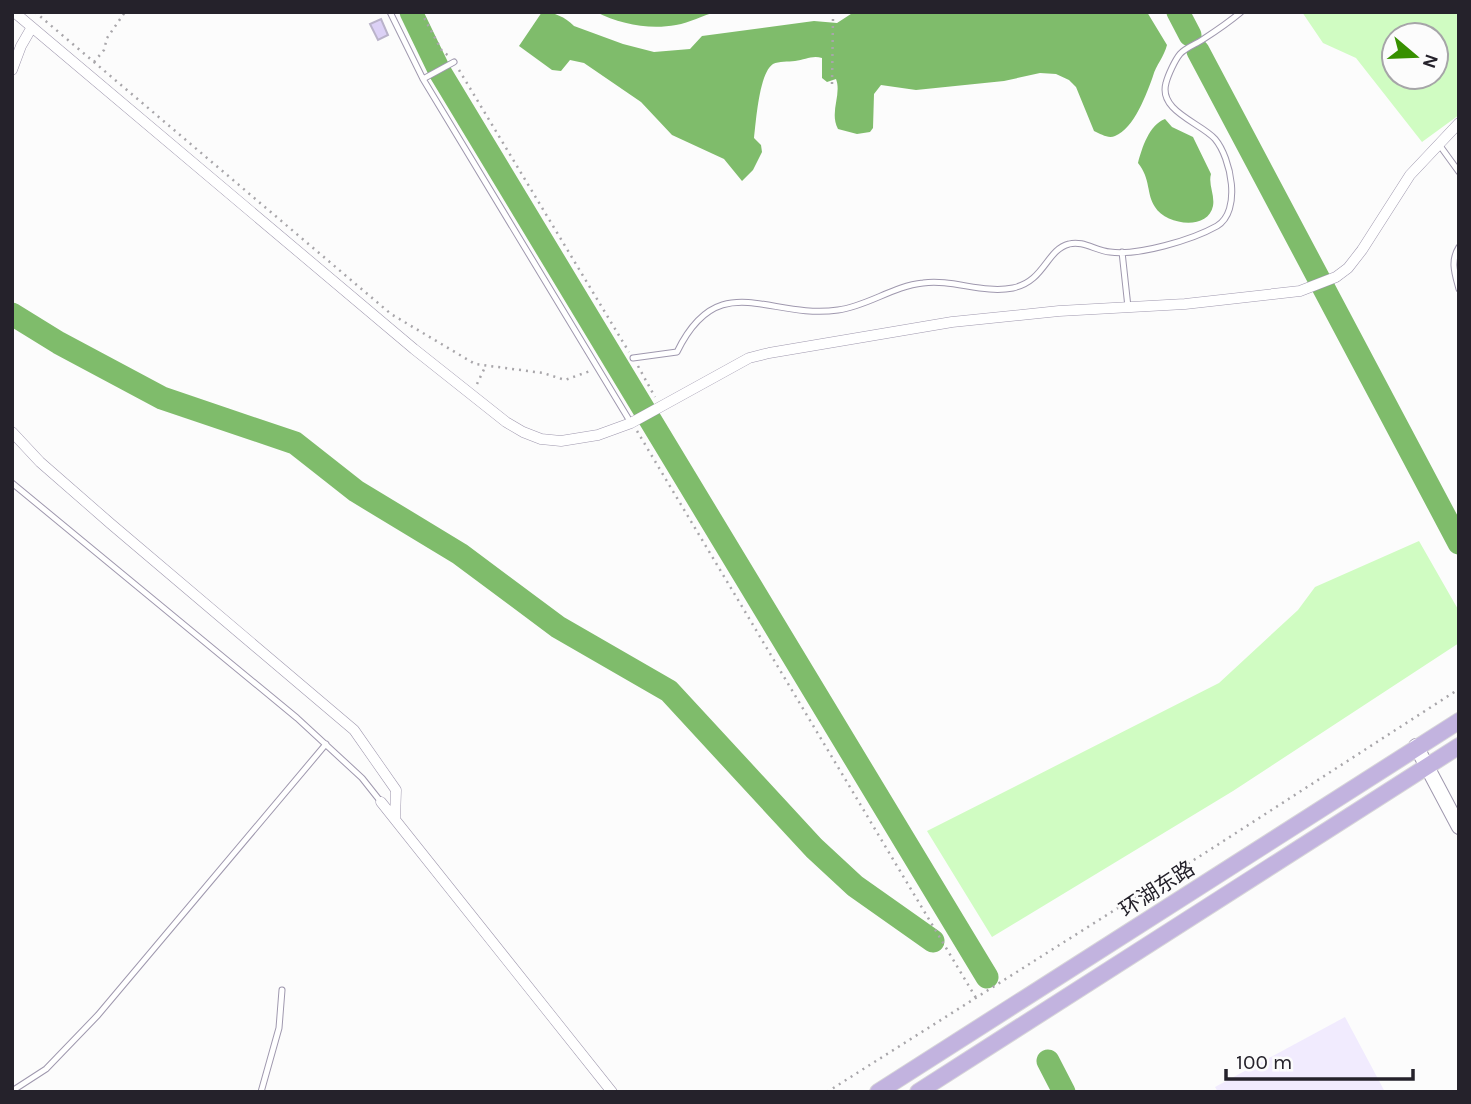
<svg xmlns="http://www.w3.org/2000/svg" width="1471" height="1104" font-family="Karla,'Noto Sans SC',sans-serif">
  <rect width="100%" height="100%" fill="#fcfcfc"/>
  <path fill="#f1ebfe" d="M1345 1017 1385 1092H1218L1215 1087Z"/>
  <path fill="#d0fcc2" fill-rule="evenodd" d="M1302 12H1459V115L1422 142 1356 58 1323 43ZM1394 35H1436V77H1394Z
    M1419 541 1459 611V643L1233 791 992 937 927 831 1219 683 1298 610 1315 587Z"/>
  <path fill="#7fbc6b" d="M542 12C554 12 565 17 574 26L623 44 654 52 690 49 702 36 814 21 837 23 854 12H1147L1167 45C1164 57 1156 65 1153 76 1147 93 1134 129 1115 136 1108 139 1101 134 1094 131L1076 87 1069 80 1056 74 1040 73 1004 81 916 90 881 85 874 94 873 128 870 132 857 134 838 129C829 112 842 95 836 79L827 82 822 78V58C812 55 805 60 795 61 788 62 779 61 773 64 759 73 756 122 754 138L761 145 762 152 753 170 742 181 724 159 672 135 641 102 584 63 570 60 561 71 552 70 519 46Z
    M596 12H717C702 15 690 23 676 25 649 30 620 24 596 12Z
    M1165 119 1172 127 1193 137 1211 174C1208 184 1215 195 1213 206 1208 231 1166 225 1155 207 1146 194 1151 179 1138 163 1142 148 1149 125 1165 119Z"/>
  <g fill="none" stroke-linecap="round" stroke-linejoin="round">
    <path stroke="#7fbc6b" stroke-width="23" d="M411 12 440 72 987 977
      M1178 12 1190 35
      M1198 51 1459 543
      M12 314 59 343 162 398 295 443 356 491 460 554 558 627 669 691 814 848 855 886 933 941
      M1048 1061 1064 1092"/>
  </g>
  <path fill="#dcd1f6" stroke="#bab3ca" stroke-width="2" d="M381 19 388 35 378 40 370 24Z"/>
  <g fill="none" stroke-linecap="round" stroke-linejoin="round">
    <defs>
      <path id="service" d="M390 12 423 79 631 423
        M423 79 454 62
        M1438 143 1459 172
        M1459 247C1450 261 1455 274 1459 289
        M1122 252 1128 307
        M633 358 677 352C719 266 769 320 838 310 868 306 893 286 923 283 953 279 983 294 1013 288 1045 281 1046 250 1069 244 1083 240 1096 251 1110 252 1138 256 1192 240 1217 226 1242 211 1231 158 1215 139 1201 123 1158 111 1166 83 1168 75 1175 60 1180 54 1185 48 1196 44 1202 40 1216 31 1228 23 1241 12
        M12 483 297 718 362 778 381 802
        M12 1091 46 1069 98 1015 326 744
        M261 1092 279 1028 282 990"/>
      <path id="minor" d="M14 12 414 349 506 422 523 432 541 439 561 441 598 435 631 423 749 358 769 353 952 322 1059 311 1185 304 1300 291 1336 277 1348 268 1362 250 1410 175 1459 123
        M12 70 21 46 32 27
        M12 432 40 462 111 524 354 730 396 790 395 819
        M381 802 612 1092"/>
      <path id="secondary" d="M1416 746 1459 827"/>
      <path id="primary" d="M878 1092 1459 721
        M918 1092 1459 746"/>
    </defs>
    <use href="#service" stroke="#9f98ae" stroke-width="7"/>
    <use href="#minor" stroke="#9f98ae" stroke-width="11"/>
    <use href="#secondary" stroke="#9f98ae" stroke-width="16"/>
    <use href="#primary" stroke="#d8d7d9" stroke-width="18"/>
    <path stroke="#a8a6aa" stroke-width="2.5" stroke-dasharray="2 5" stroke-linecap="butt" d="M35 12 391 314 475 364 543 373 565 380 590 371
      M421 12 442 51 449 56
      M94 62 104 50 107 38 125 12
      M459 70 629 352
      M832 84 833 18
      M638 366 655 397
      M477 384 486 365
      M637 431 976 998
      M827 1092 1208 851 1459 689"/>
    <use href="#service" stroke="#fff" stroke-width="5"/>
    <use href="#minor" stroke="#fff" stroke-width="10"/>
    <use href="#secondary" stroke="#fff" stroke-width="14"/>
    <use href="#primary" stroke="#c2b3df" stroke-width="16"/>
  </g>
  <g text-anchor="middle" stroke-width="5" stroke-linejoin="round" paint-order="stroke">
    <g font-size="21" fill="#25222b" stroke="#fcfcfc">
      <text transform="translate(1157 889) rotate(-33)" y="7">环湖东路</text>
    </g>
  </g>
  <rect width="1471" height="1104" fill="none" stroke="#25222b" stroke-width="28"/>
  <g transform="translate(1415 56) rotate(109)"><circle r="33" fill="#fcfcfc" stroke="#a6a5a8" stroke-width="2"/>
  <path d="M0-5L12 26L0 18L-12 26Z" fill="#379000"/>
  <text y="-10" font-size="19" font-weight="bold" text-anchor="middle" fill="#25222b">N</text>
  </g>
  <path d="M1226 1069v10h187v-10" fill="none" stroke="#25222b" stroke-width="3.5"/>
  <text x="1236" y="1069" font-size="21" fill="#25222b" stroke="#fcfcfc" stroke-width="5" paint-order="stroke">100 m</text>
</svg>
